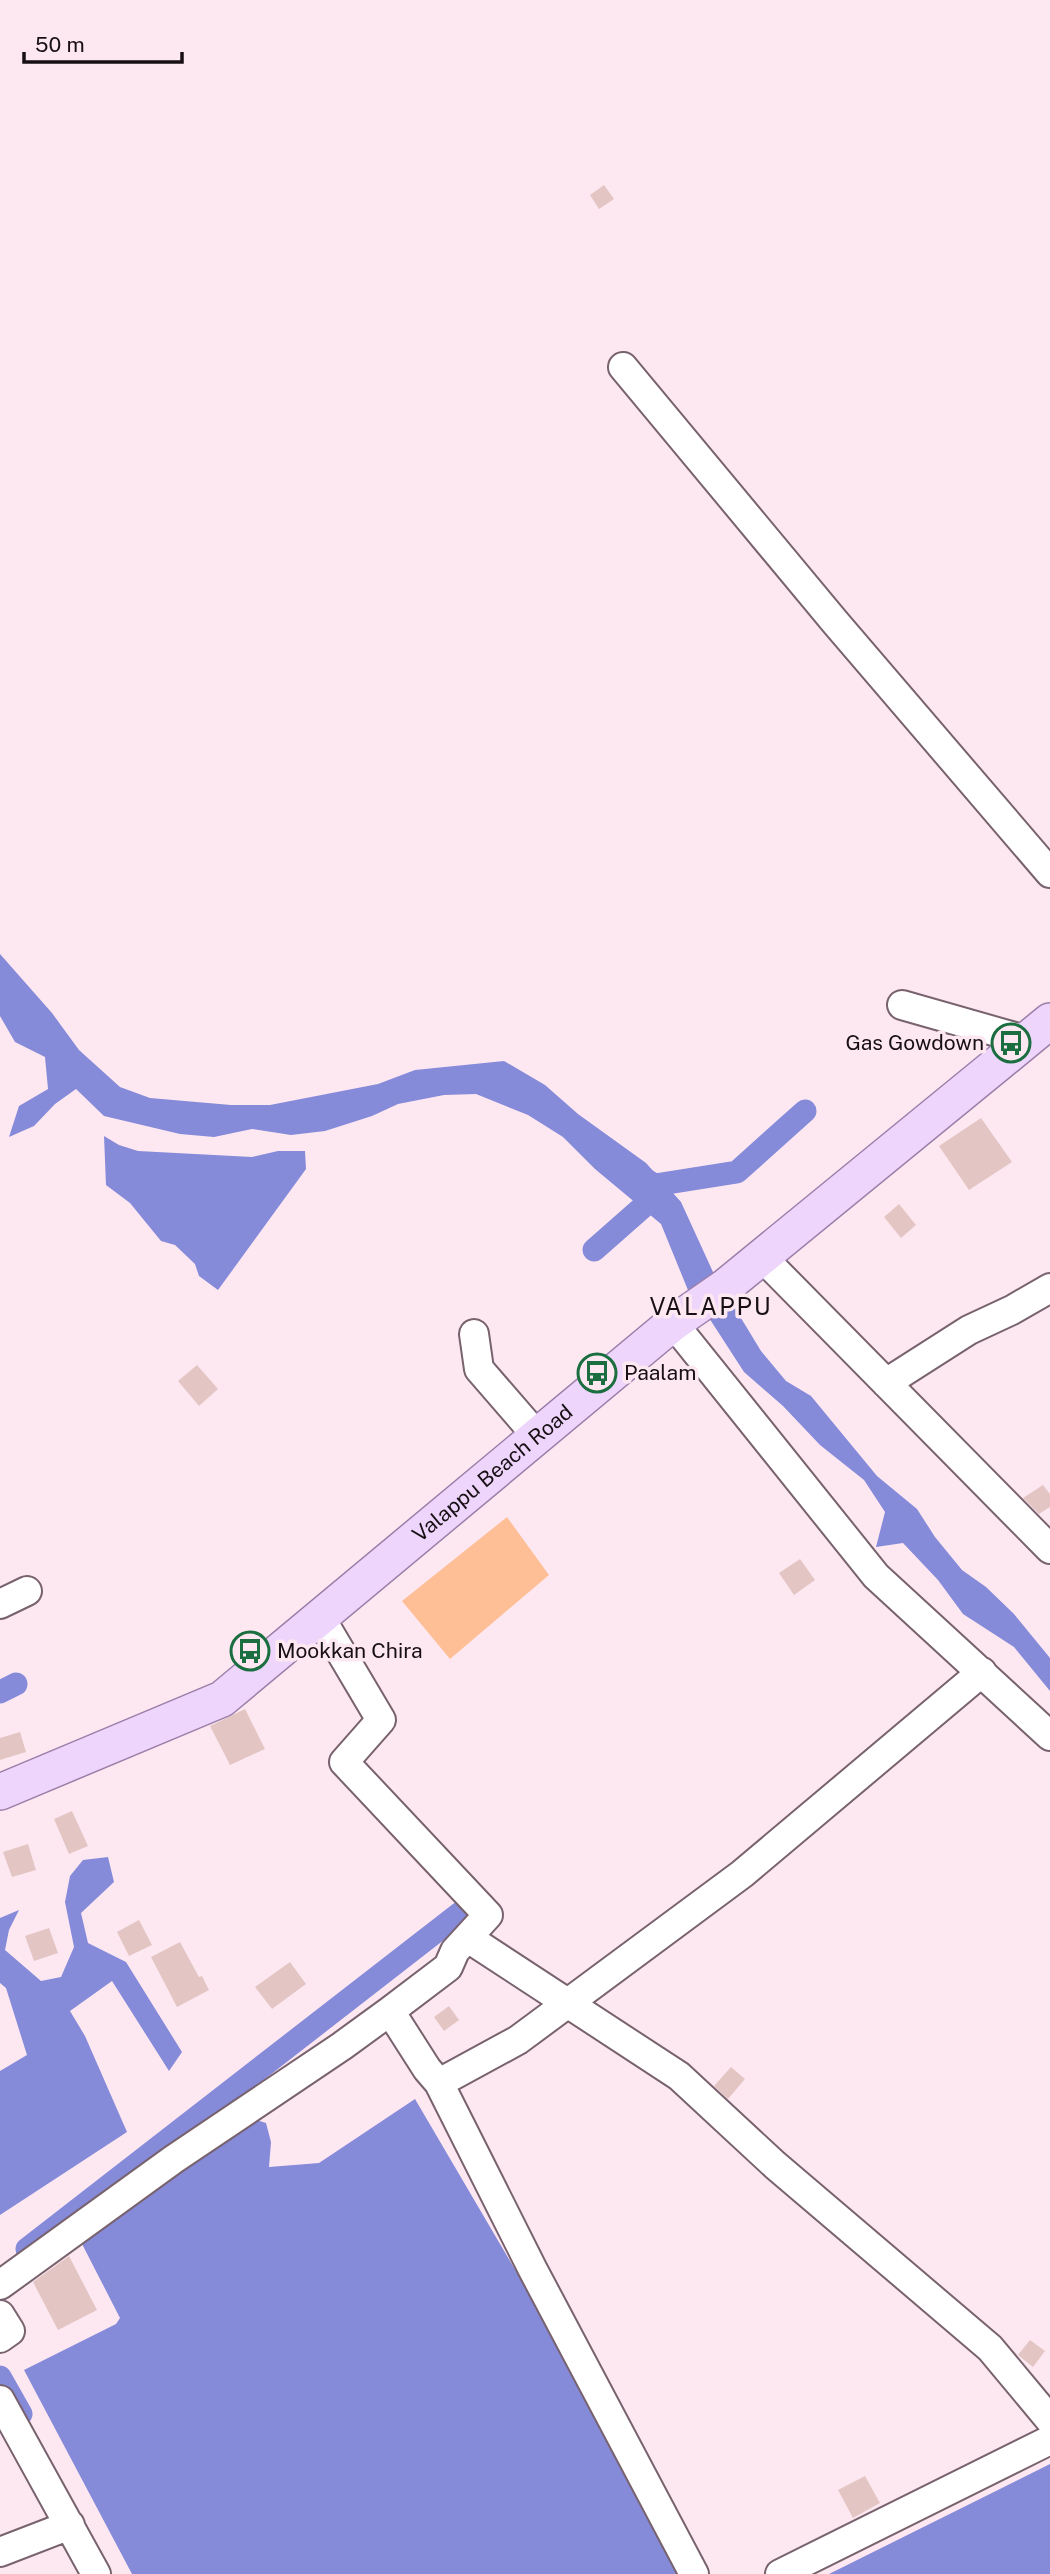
<svg xmlns="http://www.w3.org/2000/svg" width="1050" height="2574" font-family="'Public Sans',sans-serif">
  <rect width="100%" height="100%" fill="#fde8f2"/>
  <path fill="#febf96" d="M507 1517 549 1575 450 1659 402 1601Z"/>
  <path fill="#858ad9" d="M0 954 52 1013 79 1050 120 1087 150 1098 231 1105H270L378 1084 415 1070 504 1061 545 1085 578 1114 646 1163 681 1202 713 1272 761 1351 786 1381 811 1396 877 1476 917 1509 935 1537 962 1570 986 1587 1014 1614 1050 1658V1691L1014 1647 963 1614 938 1580 903 1543 876 1547 885 1512 864 1480 820 1445 783 1406 744 1372 711 1321 690 1295 661 1224 595 1169 563 1137 528 1115 476 1094 444 1095 398 1104 372 1116 325 1131 291 1135 252 1129 214 1137 180 1134 104 1116 76 1089 55 1104 34 1126 9 1137 19 1106 48 1089 45 1057 15 1042 0 1016Z
    M104 1136 119 1145 138 1151 252 1157 278 1151H305L306 1169 218 1290 199 1276 195 1264 175 1245 161 1241 130 1203 106 1185Z
    M108 1857 114 1882 81 1913 88 1943 126 1962 182 2052 169 2071 112 1981 70 2011 85 2036 127 2132 0 2215V2071L27 2055 6 1988 0 1983V1918L19 1910 9 1930 5 1950 41 1981 61 1977 74 1947 65 1902 70 1876 83 1860Z
    M415 2099 618 2445 679 2574H132L24 2370 116 2324 120 2318 81 2242 253 2119 266 2123 271 2142 269 2167 319 2163Z
    M1050 2464V2574H829Z"/>
  <g fill="none" stroke-linecap="round" stroke-linejoin="round">
    <path stroke="#858ad9" stroke-width="23" d="M637 1175 655 1185 737 1172 805 1111
      M594 1250 661 1191
      M0 1692 16 1684
      M27 2249 460 1913
      M0 2377 21 2414"/>
  </g>
  <path fill="#e3c6c4" d="M604 185 614 199 599 209 590 195Z
    M981 1118 1012 1162 969 1190 939 1146Z
    M899 1204 916 1225 901 1238 884 1217Z
    M197 1365 218 1389 199 1406 178 1381Z
    M1043 1485 1050 1494V1507L1039 1514 1023 1498Z
    M800 1559 815 1580 794 1595 779 1573Z
    M245 1709 265 1749 230 1765 210 1726Z
    M20 1732 26 1752 0 1760V1738Z
    M72 1811 88 1846 69 1854 54 1819Z
    M28 1844 36 1870 12 1877 3 1852Z
    M139 1920 152 1945 129 1956 117 1932Z
    M49 1928 58 1953 34 1961 25 1936Z
    M180 1942 199 1977 202 1976 209 1990 177 2007 151 1957Z
    M290 1962 306 1984 272 2009 255 1987Z
    M449 2006 459 2020 444 2031 434 2017Z
    M731 2067 745 2079 728 2099 714 2086Z
    M69 2256 97 2310 58 2330 33 2282Z
    M1030 2340 1045 2351 1033 2367 1018 2355Z
    M865 2476 880 2503 853 2518 838 2490Z"/>
  <g fill="none" stroke-linecap="round" stroke-linejoin="round">
    <defs>
      <path id="minor" d="M623 367 835 622 1050 873
        M902 1005 1025 1040
        M761 1256 1050 1549
        M673 1323 876 1576 1050 1736
        M474 1334 479 1369 537 1436
        M886 1383 969 1330 1012 1310 1050 1288
        M0 1604 27 1591
        M468 1938 679 2076 775 2165 990 2348 1050 2420
        M390 2011 427 2069 439 2083
        M0 2285 174 2159 342 2046 390 2011 448 1967 455 1951 488 1915 344 1762 381 1720 320 1617
        M0 2315 10 2331 0 2338
        M0 2400 96 2574
        M0 2552 70 2525
        M694 2574 533 2270 439 2083 518 2040 742 1874 982 1672
        M780 2574 1050 2440"/>
      <g id="major">
        <path id="s1" d="M0 1792 222 1699 673 1323 725 1287 1050 1021"/>
      </g>
    </defs>
    <use href="#minor" stroke="#78626d" stroke-width="32"/>
    <use href="#major" stroke="#9b7ea8" stroke-width="38"/>
    <use href="#minor" stroke="#fff" stroke-width="28"/>
    <use href="#major" stroke="#eed5fb" stroke-width="35"/>
  </g>
  <defs>
    <symbol id="bus-ring" viewBox="-11 -11 22 22"><circle r="9.5" fill="#fde8f2" stroke="#1a6e40" stroke-width="1.5"/><path d="M-5-6H5V4H4V6H2V4H-2V6H-4V4H-5ZM-3.5-4V0h7V-4ZM-3.5 1.2v1.5H-2V1.2ZM2 1.2v1.5H3.5V1.2Z" fill="#1a6e40"/></symbol>
  </defs>
  <g fill-rule="evenodd">
    <use href="#bus-ring" x="989" y="1021" width="44" height="44"/>
    <use href="#bus-ring" x="575" y="1351" width="44" height="44"/>
    <use href="#bus-ring" x="228" y="1629" width="44" height="44"/>
  </g>
  <g text-anchor="middle" stroke-width="7" stroke-linejoin="round" paint-order="stroke">
    <g font-size="21" fill="#170f13" stroke="#fde8f2" text-anchor="start">
      <text x="984" y="1050" text-anchor="end">Gas Gowdown</text>
      <text x="624" y="1380">Paalam</text>
      <text x="277" y="1658">Mookkan Chira</text>
    </g>
    <g font-size="21" fill="#170f13" stroke="#fde8f2">
      <text dy="7" stroke="none"><textPath href="#s1" startOffset="593">Valappu Beach Road</textPath></text>
    </g>
    <g font-size="24" letter-spacing="2" fill="#170f13" stroke="#fde8f2">
      <text x="711" y="1315">VALAPPU</text>
    </g>
  </g>
  <path d="M24 52v10h158v-10" fill="none" stroke="#170f13" stroke-width="3.5"/>
  <text x="35" y="52" font-size="21" fill="#170f13" stroke="#fde8f2" stroke-width="5" paint-order="stroke">50 m</text>
</svg>
